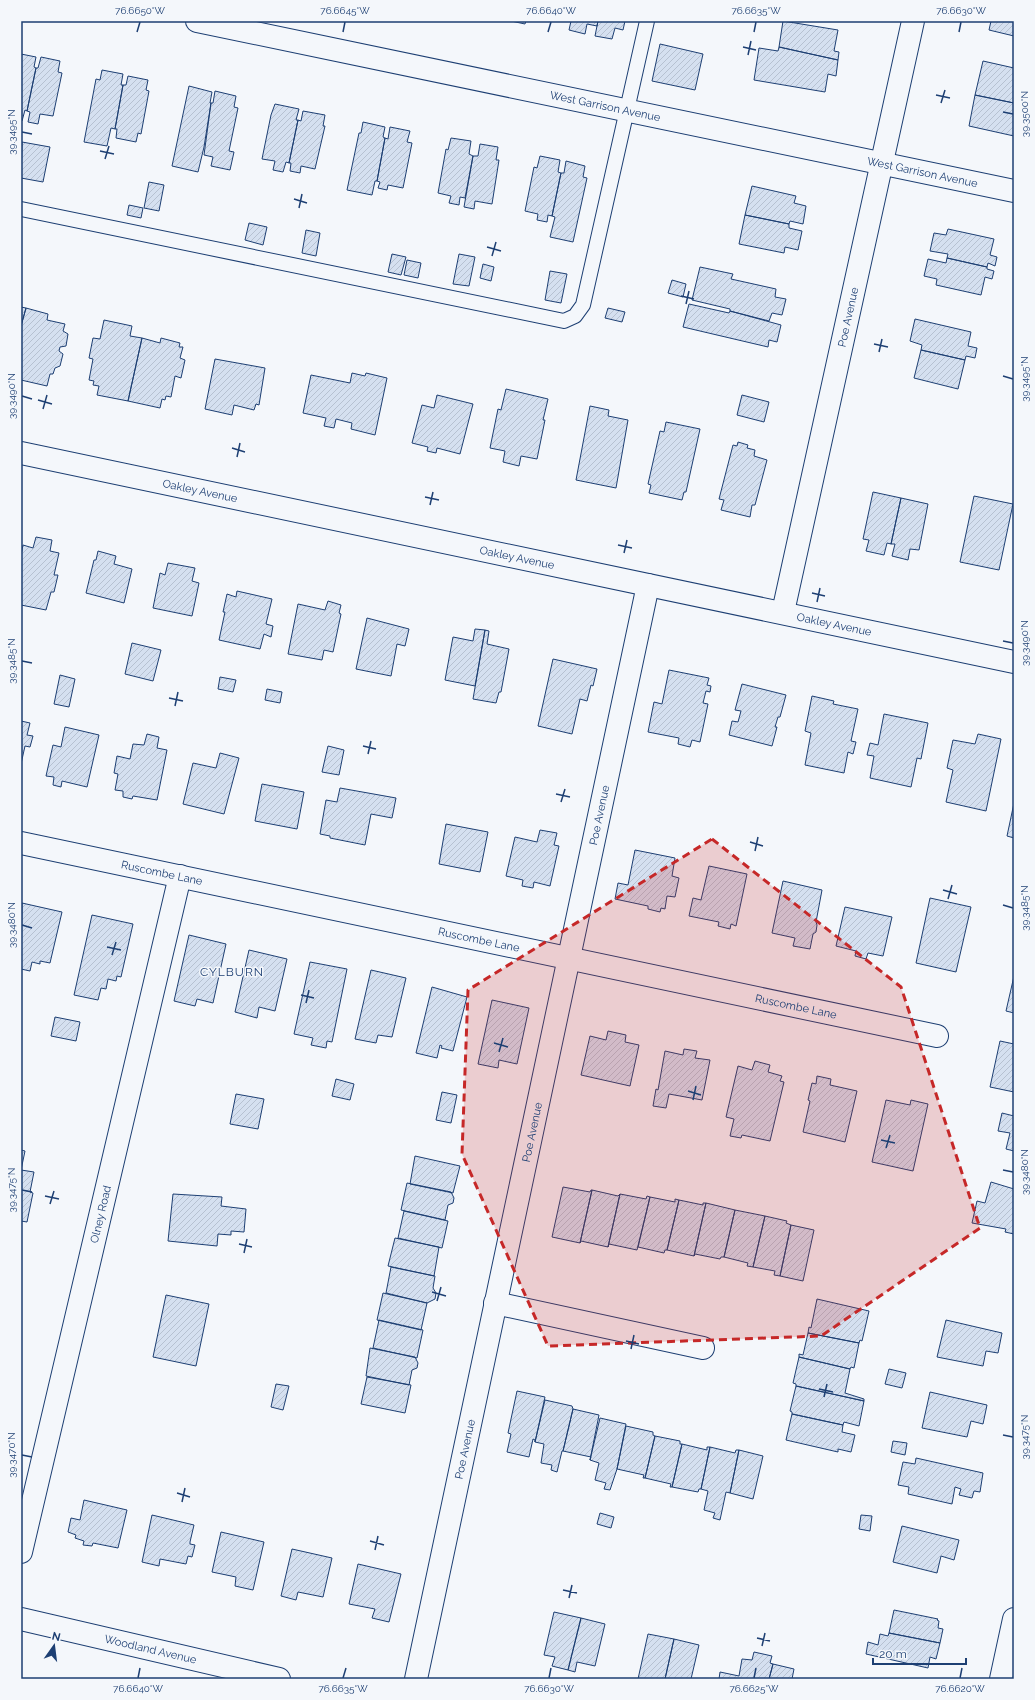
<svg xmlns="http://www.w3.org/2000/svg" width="1035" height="1700" font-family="Raleway,sans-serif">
  <defs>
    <pattern id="building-hatch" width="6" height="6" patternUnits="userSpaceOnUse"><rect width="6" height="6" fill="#d5e0f0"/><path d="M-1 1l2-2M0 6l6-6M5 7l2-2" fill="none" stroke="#b6c1d1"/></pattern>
  </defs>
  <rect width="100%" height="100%" fill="#f4f7fb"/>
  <path fill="url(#building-hatch)" stroke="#1d3f73" d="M511 21H526L525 24Z
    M571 21H598L597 26 587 24 585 34 569 30Z
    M598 21H625L623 30 615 28 612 39 595 36Z
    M783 21 838 30 834 51 839 52 838 60 779 47Z
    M991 21H1014V36L989 30Z
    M660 44 703 54 695 90 652 81Z
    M779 47 838 60 836 76 828 74 825 92 754 80 759 48 778 51Z
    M21 54 36 57 34 67 36 68 27 111 25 110 22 121H21Z
    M41 57 60 61 58 72 62 73 53 116 40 114 38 124 28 122 30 112 27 111 36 68H38Z
    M983 61 1014 68V103L975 95Z
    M102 70 123 74 121 85H123L115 129 111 128 107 146 84 142 96 79 100 80Z
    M128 76 148 80 146 90 149 91 141 134 138 133 136 142 116 138 117 129H115L123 85H126Z
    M189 86 212 92 210 103H211L204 147 198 172 172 166Z
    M215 91 236 96 234 107 238 108 229 151 234 152 230 170 211 166 213 157 204 155 211 103H213Z
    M975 95 1014 103V136L969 126Z
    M275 104 299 109 296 120H298L289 163 286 162 283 172 273 170 275 161 262 159 271 115Z
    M303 111 325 115 323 126H325L315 169 301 166 300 173 290 171 291 163H289L298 120 301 121Z
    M363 122 385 127 383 137 385 138 377 181H375L372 195 347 190 359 133H361Z
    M390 127 410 131 407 142 412 143 403 188 388 185 387 190 378 188 380 182 377 181 385 138 388 139Z
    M451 138 471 141 469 154 473 156 465 198 460 197 459 205 449 203 451 196 438 193 446 149 448 150Z
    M22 142 50 147 43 182 21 178Z
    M480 144 498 147 496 160H499L492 204 475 201 474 209 464 207 473 156H478Z
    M540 156 560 160 558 172 561 173 552 216 548 215 547 222 537 220 538 214 525 211 534 167 537 168Z
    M566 161 585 166 583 177 587 178 573 242 550 237 555 217 552 216 561 173H564Z
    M149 182 164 185 159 211 144 208Z
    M752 186 796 196 794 203 806 206 803 224 790 221 789 224 745 215Z
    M129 205 143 208 141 218 127 215Z
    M745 215 789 224V228L802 231 798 250 785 247 784 253 739 244Z
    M249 223 267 227 263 245 245 240Z
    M948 229 994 239 990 255 997 257 995 266 988 263 987 267 947 258 948 254 930 251 934 233 946 235Z
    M306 230 320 233 316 256 302 253Z
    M392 254 406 257 401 275 388 272Z
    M459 254 475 257 469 286 453 284Z
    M947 258 987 267V269L994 271 992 279 985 277 981 295 936 285 937 279 924 276 928 259 946 263Z
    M407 260 421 263 418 278 404 275Z
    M483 264 494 267 491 281 480 278Z
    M700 267 733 274 731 279 776 289 775 297 786 299 782 315 772 313 769 321 730 311V309L692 300Z
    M550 271 567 274 561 303 545 300Z
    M672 280 686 284 683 297 668 293Z
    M689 304 729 313 730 311 781 325 777 342 769 340 768 347 683 327Z
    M21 307 26 308 21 326Z
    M26 308 48 314 47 320 65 324 63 331 68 334 66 346 60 347 59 351 63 354 60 366 55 368 53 374H50L47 386 21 380V326Z
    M608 308 625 312 622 322 605 318Z
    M915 319 971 332 968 346 977 348 975 358 966 356 965 360 921 350 922 345 910 341Z
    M104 320 132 326 130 336 142 338 128 401 97 395 99 386 93 385 94 381 89 380 93 359 89 358 93 338 100 339Z
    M142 338 160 343 161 338 180 343 179 347H183L180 358 185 360 181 378 175 376 171 397 166 396 165 400 162 399 160 408 128 401Z
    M921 350 965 360 958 389 914 378Z
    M215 359 265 368 259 405 256 404 254 410 234 405 232 415 205 409Z
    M352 373 365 376 366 373 387 378 375 435 351 429 352 423 336 419 334 428 324 426 326 418 303 413 311 375 350 383Z
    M506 389 548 399 543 420H545L537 459 521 456 519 466 503 462 505 451 490 448 498 409 501 410Z
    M437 395 473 404 460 454 437 448 436 453 427 451 428 447 412 443 422 405 434 408Z
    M742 395 769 402 764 422 737 415Z
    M590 406 609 410 608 416 628 420 616 488 576 480Z
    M666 422 700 429 686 492H684L682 500 649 493 651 485 648 484 660 431 664 432Z
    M738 442 748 445 747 448 755 450 754 456 767 460 755 505H752L750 517 721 510 724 500 719 499 733 445 737 446Z
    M873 492 901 498 891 544 887 543 884 555 866 551 869 540 863 539Z
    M974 496 1013 504 999 570 960 562Z
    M901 498 928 504 919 550 910 549 908 560 892 556 895 544H891Z
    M36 537 52 540 50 551 59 553 54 575H58L54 592H51L46 610 21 605V555L23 545 33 548Z
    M98 551 116 556 114 564 132 569 124 603 86 593 94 560H96Z
    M168 563 195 568 192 581 199 583 192 616 153 608 160 573 165 575Z
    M237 591 272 599 266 624 273 626 271 637 264 634 260 649 219 640 225 612H223L227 594 236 597Z
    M328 601 341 605 339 613 341 614 333 652 324 650 322 660 288 654 298 604 325 610Z
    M367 618 409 629 405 646 397 644 391 676 356 669Z
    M475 629 485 630 475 686 445 680 453 637 473 641Z
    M485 630 489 631 487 644 509 649 501 692H499L496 703 473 699Z
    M132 643 161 650 153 681 125 674Z
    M553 659 597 669 593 686 591 685 587 701 580 699 572 734 538 726Z
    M669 670 709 678 707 685 711 686 710 692 706 691 703 703 708 704 700 742 692 740 690 747 678 744 679 738 648 732 654 702 662 704Z
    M60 675 75 679 69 707 54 704Z
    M220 677 236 680 233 692 218 689Z
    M742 684 786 695 780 717H778L775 727H777L772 746 729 735 732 721 738 722 741 711 735 710Z
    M267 689 282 692 280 703 265 700Z
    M812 696 834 701 833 704 858 709 851 741 856 742 853 754 848 752 844 773 805 765 811 733 805 731Z
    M884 714 928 723 921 759 917 758 911 787 870 778 874 756 867 755 870 743 878 745Z
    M21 721 30 723 27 735 33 736 30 747 25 746 21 764Z
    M65 727 99 735 87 787 62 781 61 787 53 785 54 777 46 776 53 745 61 747Z
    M147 734 159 737 157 748 167 750 157 800 133 796 132 799 123 797V791L115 790 118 774 114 773 117 756 130 759 133 744 144 745Z
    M978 734 1001 739 986 811 946 802 953 770 947 768 953 740 975 744Z
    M328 746 344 750 339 775 322 772Z
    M220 753 239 758 224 814 183 804 193 763 216 768Z
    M262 784 304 792 297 829 255 821Z
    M340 788 396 798 392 818 371 814 365 845 330 838V836L320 834 326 800 337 802Z
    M1014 803V838L1007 836Z
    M446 824 488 832 480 872 439 864Z
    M540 830 557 833 554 845 559 846 550 886 534 882 533 888 522 886 523 880 506 876 515 837 537 842Z
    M635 850 675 858 672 876 679 878 675 897 667 896 665 909 661 908 660 912 648 909V906L615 899 618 883 628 885Z
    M709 866 747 874 736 926 731 924 730 929 718 926 719 922 689 916 693 898 701 900Z
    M783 881 822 890 816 922 817 925 816 932 813 934 810 949 793 946 795 938 772 933Z
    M930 898 971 907 956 972 916 963Z
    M22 903 62 912 50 963 40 961V964L32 962 30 971 21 969Z
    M845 907 892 917 883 956 868 953 866 959 855 956 856 951 836 946Z
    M92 915 133 924 121 977 117 976 116 981 108 979 106 989 101 988 98 1000 74 995Z
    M189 935 226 944 213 1003 197 999 195 1006 174 1001Z
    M249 950 287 959 275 1011 259 1007 257 1018 235 1012Z
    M310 962 347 969 332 1042 327 1041 326 1048 311 1045 313 1038 294 1034Z
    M371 970 406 978 392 1037 378 1035 376 1043 355 1039Z
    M1014 976V1013L1006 1011Z
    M432 987 467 997 453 1051 441 1048 442 1046 440 1045 437 1058 416 1053Z
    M492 1000 529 1008 517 1064 499 1060 498 1068 478 1064Z
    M55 1017 80 1022 76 1041 51 1036Z
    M608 1031 626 1035 625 1042 639 1045 630 1086 581 1075 590 1036 606 1040Z
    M1000 1041 1014 1044V1092L990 1087Z
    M684 1049 697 1051 695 1058 710 1060 702 1100 669 1094 666 1108 653 1106 656 1089 658 1090 665 1051 683 1055Z
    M755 1061 770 1065 768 1072 782 1076 780 1081 784 1082 770 1141 742 1135 741 1138 730 1136 734 1119 726 1117 738 1066 752 1070Z
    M817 1076 831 1079 830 1085 857 1091 845 1142 803 1132 810 1101 808 1100 812 1083 816 1084Z
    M336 1079 354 1084 350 1100 332 1096Z
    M442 1092 457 1095 451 1123 436 1120Z
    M236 1094 264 1099 258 1129 230 1124Z
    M886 1100 910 1105 911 1100 928 1104 913 1171 872 1162Z
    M1002 1113 1014 1116V1151L1006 1149 1010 1133 998 1131Z
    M21 1150 25 1151 21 1170 34 1172 30 1192 33 1193 27 1222 21 1221Z
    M415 1156 460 1166 453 1193 410 1184Z
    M991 1182 1014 1189V1234L1005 1232 1006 1229 972 1223 977 1201 985 1203Z
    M407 1183 451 1192 454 1198 453 1203 448 1205 445 1220 401 1210Z
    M563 1187 590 1192 591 1190H592L580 1243 552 1237Z
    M592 1190 618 1196 620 1194 608 1247 581 1241 580 1243Z
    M173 1194 222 1197 221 1206 246 1209 244 1232 231 1231V1235L218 1234 217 1246 168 1241Z
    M620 1194 646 1199 647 1196 650 1197 637 1250 609 1244 608 1247Z
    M650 1197 675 1202V1199L679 1200 667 1250H665L664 1253 638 1247Z
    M679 1200 703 1205V1203H706L694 1256 667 1250Z
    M706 1203 735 1210 724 1257H721L720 1259 695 1254 694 1256Z
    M735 1210 765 1216 753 1267 747 1266 748 1263 724 1257Z
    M404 1211 448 1221 442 1248 398 1238Z
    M765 1216 787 1221 786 1223 791 1225 780 1276 774 1275 775 1271 753 1267Z
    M791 1225 814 1230 803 1281 780 1276Z
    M395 1238 439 1247 434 1276 388 1266Z
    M391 1267 435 1276 433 1288 436 1293 435 1299 427 1303 386 1293Z
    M383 1293 427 1303 421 1330 377 1320Z
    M166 1295 209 1304 196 1366 153 1357Z
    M817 1299 869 1311 862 1341 860 1340 859 1343 808 1333 809 1327 811 1328Z
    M379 1320 423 1330 417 1358 373 1348Z
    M946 1320 1002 1333 998 1353 986 1351 983 1366 937 1357Z
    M808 1333 859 1343 854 1368 851 1367 850 1369 799 1357V1354L803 1355Z
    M370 1348 415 1357 418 1363 417 1368 412 1370 409 1385 366 1376Z
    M799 1357 850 1369 845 1393 864 1399V1401L796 1386V1384L793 1383Z
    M889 1369 906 1373 902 1388 885 1384Z
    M367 1377 411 1385 405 1413 361 1404Z
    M276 1384 289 1386 283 1410 271 1407Z
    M796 1386 864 1401 859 1426 844 1422 843 1425 792 1414V1412L790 1411Z
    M517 1391 545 1397 535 1442V1440L533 1439 529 1457 507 1452 511 1434 508 1433Z
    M930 1392 987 1405 983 1424 971 1421 967 1437 922 1428Z
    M545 1400 572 1406 573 1409 563 1451H562L557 1472 551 1470 552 1465 541 1463 544 1444 535 1442Z
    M573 1409 599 1415 590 1460 591 1457 563 1451Z
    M792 1414 843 1425 842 1432 855 1435 851 1452 838 1449V1452L786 1440Z
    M600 1418 626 1424 617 1469 610 1490 604 1489 606 1483 595 1480 599 1463 590 1460Z
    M626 1426 653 1432V1435L655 1436 645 1478H643L644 1475 617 1469Z
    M655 1436 680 1441V1444H682L672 1487H670L671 1484 645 1478Z
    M893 1441 907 1443 905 1455 891 1452Z
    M682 1444 707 1450V1447H710L701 1489H699L698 1492 672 1487Z
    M710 1447 735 1453 736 1450H739L730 1493 726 1492 720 1520 713 1518 715 1513 704 1510 708 1491 701 1489Z
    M739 1450 763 1456 753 1499 730 1493Z
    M916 1458 983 1473 980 1492 974 1491 972 1498 959 1495 961 1489 955 1487 952 1504 908 1494 909 1487 898 1485 903 1462 915 1464Z
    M84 1500 127 1510 118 1548 93 1543 92 1546 83 1545 84 1541 75 1538 76 1535 68 1532 71 1518 80 1520Z
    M600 1513 614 1517 611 1528 597 1524Z
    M152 1515 194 1525 190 1542V1544L195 1545 192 1557 188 1556 186 1564 160 1559 159 1566 142 1562Z
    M861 1515 872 1516 870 1531 859 1529Z
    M902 1526 959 1540 954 1560 941 1556 937 1573 893 1562Z
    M221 1532 264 1542 253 1590 235 1586 236 1577 212 1572Z
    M292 1549 332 1558 323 1597 298 1592 296 1600 281 1596Z
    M358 1564 401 1574 389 1622 372 1618 375 1609 349 1604Z
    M894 1610 938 1619 937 1620 939 1621 938 1628 943 1629 940 1643 889 1633Z
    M554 1612 581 1618 568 1670 552 1666 555 1657 544 1655Z
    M581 1618 605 1624 595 1666 577 1662 575 1672 568 1670Z
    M889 1633 940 1643 936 1659 930 1657 928 1668 866 1654 868 1642 878 1645 880 1634 888 1636Z
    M648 1634 674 1639 665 1679H638Z
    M674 1639 699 1645 691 1679H665Z
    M754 1652 772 1656 770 1663 773 1664 769 1679H719L720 1672 739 1676 742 1659 752 1660Z
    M773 1664 794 1669 792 1679H769Z"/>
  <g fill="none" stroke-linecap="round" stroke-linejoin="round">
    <defs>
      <path id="service" d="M21 209 564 321 575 316 583 305 647 21"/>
      <g id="minor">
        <path id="s1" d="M197 21 1014 191"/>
        <path id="s2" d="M21 453 1014 662"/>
        <path id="s3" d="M783 612 913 21"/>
        <path id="s4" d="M21 843 937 1036"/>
        <path d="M495 1303 703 1348"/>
        <path id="s5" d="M21 1552 180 876"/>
        <path id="s6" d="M21 1619 279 1679"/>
        <path id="s7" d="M416 1679 648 585"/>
        <path d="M1001 1679 1014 1619"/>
      </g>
    </defs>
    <use href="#service" stroke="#1d3f73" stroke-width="16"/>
    <use href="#minor" stroke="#1d3f73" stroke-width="24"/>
    <use href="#service" stroke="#f4f7fb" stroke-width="14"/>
    <use href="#minor" stroke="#f4f7fb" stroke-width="22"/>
  </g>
  <path fill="#c62828" fill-opacity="0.2" stroke="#c62828" stroke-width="3" stroke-dasharray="8 5" stroke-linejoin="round" d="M712 839 901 987 980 1228 821 1336 548 1346 462 1154 468 990Z"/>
  <path fill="none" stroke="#1d3f73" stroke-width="1.5" d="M137 32 140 22M343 32 345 22M548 32 551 22M754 32 756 22M959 32 961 22M743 47 756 50M748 55 751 41M936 95 950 98M941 103 945 90M1003 112 1013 114M22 132 32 134M100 151 114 154M105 159 109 146M294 199 307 203M299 208 302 194M487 247 501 251M492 256 496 242M681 296 694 299M686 304 689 291M874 344 888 347M879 352 882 339M1003 376 1013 379M22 396 32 399M38 400 52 404M43 409 47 395M232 448 245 452M237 457 240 443M425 497 439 500M430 505 433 492M618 545 632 548M624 553 627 540M812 593 825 596M817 602 820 588M1003 641 1013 643M22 661 32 663M169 698 183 701M175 706 178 692M363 746 376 749M368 754 371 741M556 794 570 797M561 802 565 789M750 842 763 846M755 851 758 837M943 890 957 894M948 899 952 885M1003 905 1013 908M22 925 32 928M107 947 121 950M112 955 116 942M301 995 314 998M306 1003 309 990M494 1043 508 1047M499 1052 503 1038M688 1091 701 1095M693 1100 696 1086M881 1140 895 1143M886 1148 890 1135M1003 1170 1013 1172M22 1190 32 1192M45 1196 59 1199M50 1204 54 1191M239 1244 252 1247M244 1253 247 1239M432 1292 446 1296M437 1301 441 1287M626 1341 639 1344M631 1349 634 1335M819 1389 833 1392M824 1397 827 1384M1003 1435 1013 1437M22 1455 32 1457M177 1493 190 1497M182 1502 185 1488M370 1541 384 1545M375 1550 378 1536M563 1590 577 1593M569 1598 572 1585M757 1638 770 1641M762 1646 765 1633M138 1678 140 1668M343 1678 346 1668M549 1678 551 1668M754 1678 756 1668M960 1678 962 1668"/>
  <g text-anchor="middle" stroke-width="3" stroke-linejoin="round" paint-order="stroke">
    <g font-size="11" fill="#1d3f73" stroke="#f4f7fb">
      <text dy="4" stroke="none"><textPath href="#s1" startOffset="417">West Garrison Avenue</textPath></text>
      <text dy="4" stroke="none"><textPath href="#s1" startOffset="741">West Garrison Avenue</textPath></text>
      <text dy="4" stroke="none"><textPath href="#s3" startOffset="302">Poe Avenue</textPath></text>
      <text dy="4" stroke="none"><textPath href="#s2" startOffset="183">Oakley Avenue</textPath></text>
      <text dy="4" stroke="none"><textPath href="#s2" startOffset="507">Oakley Avenue</textPath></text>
      <text dy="4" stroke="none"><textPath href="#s2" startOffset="831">Oakley Avenue</textPath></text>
      <text dy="4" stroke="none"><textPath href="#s7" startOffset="883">Poe Avenue</textPath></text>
      <text dy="4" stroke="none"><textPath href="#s4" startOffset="144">Ruscombe Lane</textPath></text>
      <text dy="4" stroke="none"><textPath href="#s4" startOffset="468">Ruscombe Lane</textPath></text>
      <text dy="4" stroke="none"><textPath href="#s4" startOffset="792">Ruscombe Lane</textPath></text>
      <text dy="4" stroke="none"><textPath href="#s7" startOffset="559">Poe Avenue</textPath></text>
      <text dy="4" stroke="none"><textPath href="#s5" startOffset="347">Olney Road</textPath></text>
      <text dy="4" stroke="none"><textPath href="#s7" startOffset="235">Poe Avenue</textPath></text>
      <text dy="4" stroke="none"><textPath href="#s6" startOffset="133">Woodland Avenue</textPath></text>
    </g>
    <g font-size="12" letter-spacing="1" fill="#1d3f73" stroke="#f4f7fb">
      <text x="232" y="976">CYLBURN</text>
    </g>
  </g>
  <rect width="1035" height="1700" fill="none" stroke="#f4f7fb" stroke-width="44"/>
  <g transform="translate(54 1646) rotate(14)" stroke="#f4f7fb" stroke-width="3" paint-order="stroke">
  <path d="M0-3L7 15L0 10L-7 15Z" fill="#1d3f73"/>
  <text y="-6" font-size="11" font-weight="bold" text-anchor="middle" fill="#1d3f73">N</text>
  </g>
  <path d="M873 1658v6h93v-6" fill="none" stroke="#1d3f73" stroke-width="2"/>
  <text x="879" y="1658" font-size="12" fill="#1d3f73" stroke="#f4f7fb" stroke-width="3" paint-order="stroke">20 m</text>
  <rect x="22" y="22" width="991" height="1656" fill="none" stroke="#1d3f73" stroke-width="1.5"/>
  <g font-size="10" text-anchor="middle" fill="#1d3f73">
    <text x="140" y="14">76.6650°W</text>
    <text x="345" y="14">76.6645°W</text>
    <text x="551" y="14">76.6640°W</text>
    <text x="756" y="14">76.6635°W</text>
    <text x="961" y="14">76.6630°W</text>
    <text transform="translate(1024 114) rotate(-90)" y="4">39.3500°N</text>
    <text transform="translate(11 132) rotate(-90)" y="4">39.3495°N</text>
    <text transform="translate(1024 379) rotate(-90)" y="4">39.3495°N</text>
    <text transform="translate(11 396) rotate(-90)" y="4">39.3490°N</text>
    <text transform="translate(1024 643) rotate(-90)" y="4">39.3490°N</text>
    <text transform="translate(11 661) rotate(-90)" y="4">39.3485°N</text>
    <text transform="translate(1024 908) rotate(-90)" y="4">39.3485°N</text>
    <text transform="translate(11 925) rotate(-90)" y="4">39.3480°N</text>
    <text transform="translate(1024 1172) rotate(-90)" y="4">39.3480°N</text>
    <text transform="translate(11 1190) rotate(-90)" y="4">39.3475°N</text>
    <text transform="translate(1024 1437) rotate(-90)" y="4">39.3475°N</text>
    <text transform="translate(11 1455) rotate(-90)" y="4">39.3470°N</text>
    <text x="138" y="1692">76.6640°W</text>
    <text x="343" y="1692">76.6635°W</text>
    <text x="549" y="1692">76.6630°W</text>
    <text x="754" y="1692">76.6625°W</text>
    <text x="960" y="1692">76.6620°W</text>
  </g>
</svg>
